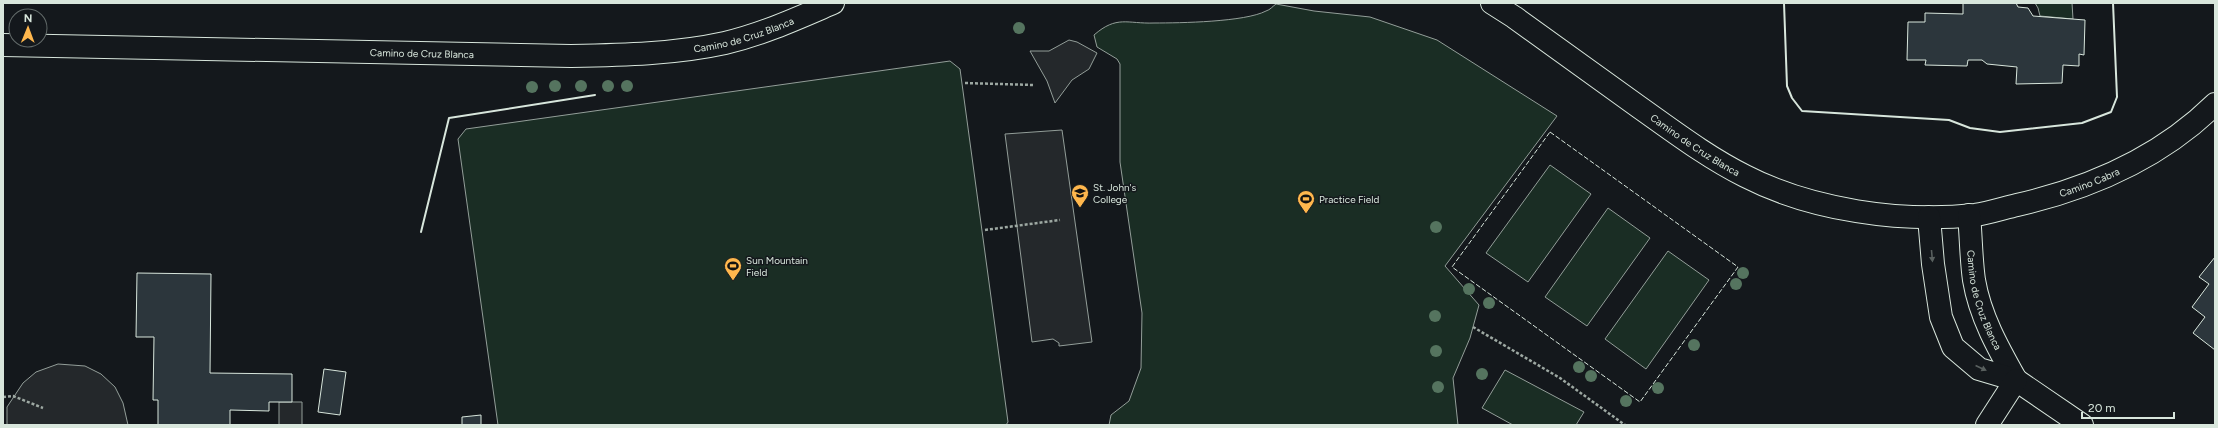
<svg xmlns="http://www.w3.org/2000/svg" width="2218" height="428" font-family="Figtree,sans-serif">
  <rect width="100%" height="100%" fill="#14181c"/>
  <path fill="#1a2d24" stroke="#939e99" d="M2035 3H2072L2073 19 2040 16 2038 8Z
    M1276 4 1314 11 1370 17 1437 40 1557 116 1445 266 1479 305 1470 338 1453 378 1458 425H1109L1111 415 1129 401 1141 368 1142 313 1120 162V64L1117 59 1097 47 1094 35C1117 15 1127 24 1154 23 1180 23 1245 22 1266 11 1270 10 1273 6 1276 4Z
    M950 61 960 69 1008 422 1006 425H498L458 139 466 129Z
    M1550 165 1591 194 1528 282 1486 253Z
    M1608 208 1650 238 1587 326 1545 297Z
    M1668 251 1709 280 1646 369 1605 339Z
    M1505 370 1584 412 1576 425H1513L1482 408Z"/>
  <path fill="#24282b" stroke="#939e99" d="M1069 40 1077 42 1097 53 1089 69 1072 80 1055 103 1047 81 1030 51H1049Z
    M1062 130 1092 342 1059 346V343L1053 339 1032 342 1005 134Z
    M58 364 85 366 101 374 115 387 123 403 128 425H7V407L23 383 36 372Z
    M279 402H302V425H279Z"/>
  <path fill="#2c363c" stroke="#d8e6dc" d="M1963 3H2016L2018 7 2028 8 2033 16 2085 20 2084 55 2079 54V66L2063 65 2062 83 2016 84 2017 67 1987 64 1982 60H1968L1967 66 1925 65 1926 60H1907L1908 22H1925V13L1963 14Z
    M2215 257V350L2193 333 2205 317 2192 307 2209 284 2199 277Z
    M137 273 211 274 210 373 292 374V402H269V411L230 410V425H158V400H153L154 337H136Z
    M324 369 346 372 340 415 318 412Z
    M481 415V425H462V417Z"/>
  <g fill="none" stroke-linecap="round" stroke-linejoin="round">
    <defs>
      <g id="minor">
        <path id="s1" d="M1492 3 1514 17C1556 47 1598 77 1639 107 1673 131 1707 157 1745 176 1811 210 1901 223 1975 215 1989 213 2004 208 2017 205 2091 188 2161 157 2215 104"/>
        <path id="s2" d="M3 45 571 56C623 55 675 54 725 43 763 34 798 18 833 3"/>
        <path id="s3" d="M1969 215C1971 236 1971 259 1974 280 1980 316 1998 348 2016 380"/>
        <path d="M1929 217 1933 264 1941 317 1953 347 1979 369 2016 380 2082 425"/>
        <path d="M1987 425 2016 380"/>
      </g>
    </defs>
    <use href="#minor" stroke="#d8e6dc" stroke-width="24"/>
    <path stroke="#9da8a2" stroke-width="2.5" stroke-dasharray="3 2" stroke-linecap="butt" d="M965 83 1033 85
      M985 230 1060 220
      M1473 327 1560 378 1625 425
      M3 397 13 396 43 408"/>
    <use href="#minor" stroke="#14181c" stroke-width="22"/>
    <path stroke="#d8e6dc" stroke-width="1" stroke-dasharray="5 2" stroke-linecap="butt" d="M1550 132 1738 267 1640 402 1452 267Z"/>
    <path stroke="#d8e6dc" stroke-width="2" d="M1784 3 1787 86 1792 98 1802 111 1949 120 1970 128 2000 132 2082 123 2111 112 2117 97 2113 3
      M421 232 449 118 595 95"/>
  </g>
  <g fill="#55745f">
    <circle cx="1019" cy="28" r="6"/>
    <circle cx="555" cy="86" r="6"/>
    <circle cx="581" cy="86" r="6"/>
    <circle cx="608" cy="86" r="6"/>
    <circle cx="627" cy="86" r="6"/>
    <circle cx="532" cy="87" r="6"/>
    <circle cx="1436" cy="227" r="6"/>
    <circle cx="1743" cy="273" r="6"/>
    <circle cx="1736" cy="284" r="6"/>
    <circle cx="1469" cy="289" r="6"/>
    <circle cx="1489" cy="303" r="6"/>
    <circle cx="1435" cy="316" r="6"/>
    <circle cx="1694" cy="345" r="6"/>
    <circle cx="1436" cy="351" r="6"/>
    <circle cx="1579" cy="367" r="6"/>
    <circle cx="1482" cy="374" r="6"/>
    <circle cx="1591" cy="376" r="6"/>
    <circle cx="1438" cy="387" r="6"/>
    <circle cx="1658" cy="388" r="6"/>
    <circle cx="1626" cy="401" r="6"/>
  </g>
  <defs><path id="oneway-solid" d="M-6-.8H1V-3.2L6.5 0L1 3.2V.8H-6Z"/></defs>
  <g fill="#59605f">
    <use href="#oneway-solid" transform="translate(1932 256) rotate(85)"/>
    <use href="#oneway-solid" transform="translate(1981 368) rotate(25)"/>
  </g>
  <defs>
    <symbol id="university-pin" viewBox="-11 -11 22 30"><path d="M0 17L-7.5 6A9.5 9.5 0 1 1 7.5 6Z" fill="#ffb74d" stroke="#14181c"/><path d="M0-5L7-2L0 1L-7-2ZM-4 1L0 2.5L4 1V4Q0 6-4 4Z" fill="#111"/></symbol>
    <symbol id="stadium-pin" viewBox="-11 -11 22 30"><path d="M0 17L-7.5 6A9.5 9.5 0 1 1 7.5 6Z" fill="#ffb74d" stroke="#14181c"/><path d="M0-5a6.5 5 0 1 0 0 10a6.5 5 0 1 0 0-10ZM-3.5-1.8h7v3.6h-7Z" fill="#111"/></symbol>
  </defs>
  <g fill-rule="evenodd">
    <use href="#university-pin" x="1070" y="183" width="20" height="27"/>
    <use href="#stadium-pin" x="1296" y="189" width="20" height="27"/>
    <use href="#stadium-pin" x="723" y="256" width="20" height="27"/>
  </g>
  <g text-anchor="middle" stroke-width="3" stroke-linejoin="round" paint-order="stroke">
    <g font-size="10" fill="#d8e6dc" stroke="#14181c">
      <text dy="4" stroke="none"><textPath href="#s2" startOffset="743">Camino de Cruz Blanca</textPath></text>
      <text dy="4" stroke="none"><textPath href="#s2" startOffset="419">Camino de Cruz Blanca</textPath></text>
      <text dy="4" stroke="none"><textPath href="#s1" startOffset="248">Camino de Cruz Blanca</textPath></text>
      <text dy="4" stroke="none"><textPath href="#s1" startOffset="662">Camino Cabra</textPath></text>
      <text dy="4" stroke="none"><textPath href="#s3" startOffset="87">Camino de Cruz Blanca</textPath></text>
    </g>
    <g font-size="10" fill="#d8e6dc" stroke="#14181c" text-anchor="start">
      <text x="1093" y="191">St. John's<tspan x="1093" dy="12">College</tspan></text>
      <text x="1319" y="203">Practice Field</text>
      <text x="746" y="264">Sun Mountain<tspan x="746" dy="12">Field</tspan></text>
    </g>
  </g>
  <rect width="2218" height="428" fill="none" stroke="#d8e6dc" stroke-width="8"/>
  <g transform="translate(28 28) rotate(1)"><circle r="19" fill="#14181c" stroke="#626a69"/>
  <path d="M0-3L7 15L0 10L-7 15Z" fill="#ffb74d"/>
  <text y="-6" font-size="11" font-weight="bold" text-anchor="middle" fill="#d8e6dc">N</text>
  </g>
  <path d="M2082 412v6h92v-6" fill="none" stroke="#d8e6dc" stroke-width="2"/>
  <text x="2088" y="412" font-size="12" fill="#d8e6dc" stroke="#14181c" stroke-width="3" paint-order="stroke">20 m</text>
</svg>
